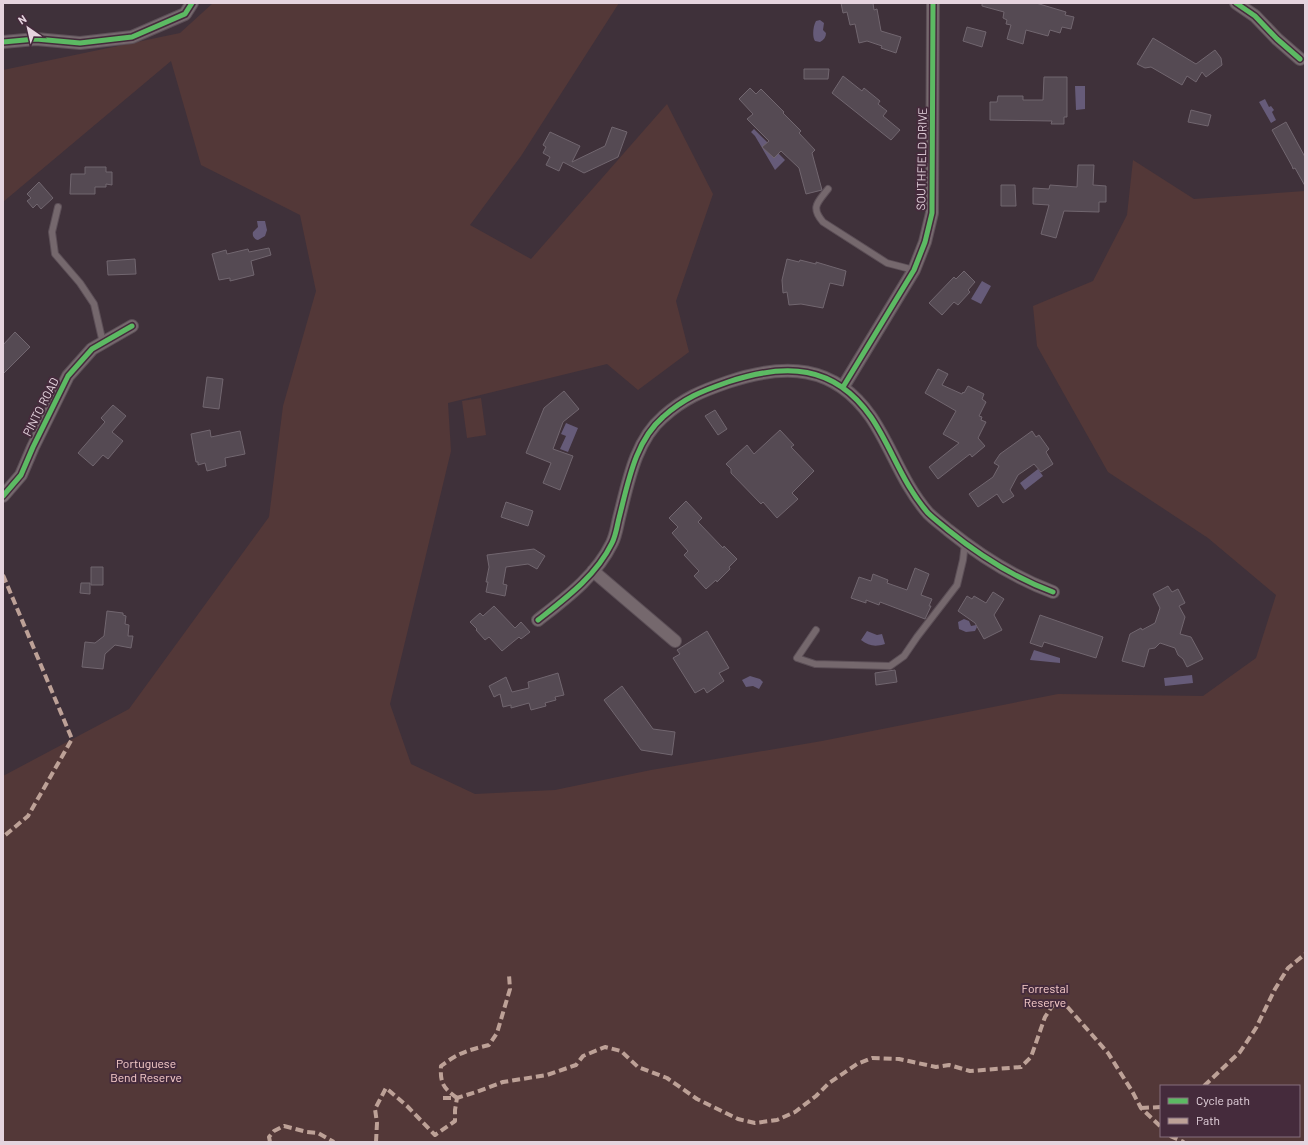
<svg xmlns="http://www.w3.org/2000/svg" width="1308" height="1145" font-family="Barlow,sans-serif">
  <rect width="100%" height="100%" fill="#3f313a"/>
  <path fill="#533838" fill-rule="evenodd" d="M213 3H619L521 156 470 225 531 259 667 104 713 194 676 301 689 352 638 390 607 364 448 403 451 451 390 704 411 764 475 794 555 790 651 770 822 741 1058 694 1203 696 1256 658 1276 595 1208 538 1108 472 1037 346 1033 306 1093 281 1127 215 1133 160 1194 199 1305 191V1142H3V776L129 709 269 517 283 406 316 291 300 215 201 165 171 61 3 202V70L180 33ZM1161 1086H1299V1136H1161Z
    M481 398 486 435 467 438 462 401Z"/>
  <path fill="#665b79" d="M820 20 824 23 823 30 826 33C826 37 824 40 820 42L815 41C812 37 813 26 816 21Z
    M1075 86H1085V109L1076 110Z
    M1265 99 1269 107 1271 106 1274 110 1272 112 1276 120 1271 123 1259 102Z
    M754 129 785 160 775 170 755 136 751 132Z
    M257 221H265L267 230 265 236 258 240C254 239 252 236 253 232L258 227Z
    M982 281 991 286 981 304 971 299Z
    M566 423 578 428 568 452 560 449 566 436 561 434Z
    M1038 469 1043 476 1025 490 1020 483Z
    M964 619 969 621 971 626 976 625 977 627 975 631 966 632 959 629 958 622Z
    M867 631 877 635 882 634 885 644C875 647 869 646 861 640Z
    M1034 650 1060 658V663L1030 660Z
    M1192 675 1193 683 1165 686 1164 678Z
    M750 676 760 679 763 682 759 689 753 686 746 687 742 680Z"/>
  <path fill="#554a53" stroke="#71666f" d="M841 3H873L874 10 877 9 881 31 901 37 896 53 881 48 882 46 867 41 859 43 855 24 850 25 847 12 843 13Z
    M982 3H1036L1066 12 1065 15 1074 17 1071 29 1062 27 1060 33 1050 30 1048 36 1026 30 1023 44 1007 39 1011 25 1006 24 1007 20 1003 18 1004 12 982 6Z
    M967 27 986 32 982 47 963 41Z
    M1153 38 1196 64 1215 50 1221 58 1222 65 1206 77 1202 72 1196 82 1187 76 1182 85 1151 67 1145 68 1137 64Z
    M804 69H829L828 79H804Z
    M843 76 862 91 864 88 880 101 878 104 887 111 883 116 900 130 891 140 832 93Z
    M1044 77H1067V117H1064V124H1051L1052 121 990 120V102H997L998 96H1023V100H1043Z
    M750 88 756 94 761 89 784 112 783 113 801 131 799 133 815 150 812 153 822 190 806 194 799 168 781 151 774 158 762 147 769 141 747 119 753 114 739 99Z
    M1191 110 1211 115 1208 126 1188 122Z
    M1286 122 1305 157V186L1295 168 1293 169 1292 166 1272 130Z
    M612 127 627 132 618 157 584 173 563 162 559 171 546 165 550 157 543 153 546 147 543 145 550 132 580 146 572 162 605 146Z
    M1078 165H1094L1093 185 1106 186V202H1099V212L1064 211 1056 238 1041 234 1049 205 1033 204V188L1049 189 1050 185 1077 187Z
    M85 167H106V172H112V185L106 184V187H95V194H70L71 174H85Z
    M39 182 53 198 41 209 37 204 33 208 27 201 31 198 27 194Z
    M1001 185H1015L1016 206H1001Z
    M269 248 271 255 251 261 254 275 230 281V278L219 280 212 254 226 250 227 254 248 249 249 252Z
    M135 259 136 274 108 275 107 261Z
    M787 259 799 262 800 260 816 264V262L846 271 843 286 830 283 823 308 801 304 789 305 787 292 783 293 782 280Z
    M964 271 975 282 968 290 970 292 958 305 954 302 942 315 929 303 954 277 956 279Z
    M15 332 30 347 3 374V345Z
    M938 369 948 374 942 385 962 394 963 392 964 393 968 386 984 394 982 399 986 402 979 416 982 417 981 420 986 422 978 438 985 446 972 457 970 454 938 479 929 467 959 443 943 434 956 411 925 393Z
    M207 377 223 379 219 409 203 407Z
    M564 391 579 409 563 422 553 449 573 456 560 490 543 483 551 463 526 453 544 408Z
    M113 405 126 416 112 432 123 441 108 459 103 455 93 466 78 453 105 422 101 418Z
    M715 410 727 429 718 435 705 416Z
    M210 430 211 437 240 431 245 454 225 458 226 466 207 471 205 463 198 465V462H196L191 434Z
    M780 430 794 445 791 447 814 471 792 493 798 499 777 518 763 502 761 504 731 473V469L726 464 747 445 754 454Z
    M1032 431 1036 437 1039 435 1049 449 1046 452 1053 464 1041 472 1034 464 1018 475 1010 490 1014 496 1003 503 997 494 978 507 969 494 993 477 999 466 994 463 1000 454Z
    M686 501 702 518 698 522 723 548 724 546 737 559 729 567 730 569 717 582 716 580 706 589 694 576 699 571 684 555 688 551 672 533 678 527 669 518Z
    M506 502 533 511 528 526 501 517Z
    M534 549 545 556 537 569 528 564 506 567 503 584 507 585 505 596 486 592 488 582H486L489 567 487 555Z
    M91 567H103V585H91Z
    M915 568 929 574 921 595 932 599 929 606H931L925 619 880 602 879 605 866 600V603L851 598 859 577 871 581 873 574 888 580 887 583 907 590Z
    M81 583H90V594L80 593Z
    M1168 586 1172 592 1178 589 1185 603 1179 606 1185 617 1180 634 1191 637 1203 659 1187 667 1183 659 1178 655 1175 648 1160 643 1155 648 1149 649 1144 667 1122 661 1130 634 1141 628 1142 630 1155 623 1160 608 1153 594Z
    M993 592 1004 599 994 615 1002 630 984 639 975 623 958 611 967 596 972 599 974 596 986 603Z
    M494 606 515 628 521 622 530 632 521 639 519 637 502 651 489 637 485 640 476 630 477 629 470 622 480 613 483 616Z
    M107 611 123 613V615L126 616 125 624 129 625 128 636H133L131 648 115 645 105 654 103 669 82 667 85 642 95 643 104 636Z
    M1040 615 1103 637 1096 658 1044 642 1042 647 1030 643Z
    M707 631 729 668 719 673 724 681 707 693 704 688 695 693 673 658 680 654 677 650Z
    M895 670 897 682 876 685 875 673Z
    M558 673 564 695 555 697 556 700 545 703 546 706 531 710 529 703 511 708V705L503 707 500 694 494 697 489 686 506 677 512 692 529 688 528 682Z
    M622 686 653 729 675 732 672 755 641 750 604 700Z"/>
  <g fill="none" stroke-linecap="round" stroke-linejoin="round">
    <defs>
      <path id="service" d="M828 189C818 202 810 207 823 222L887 263 914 270
        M58 207 52 232 55 254 80 283 94 304 103 343
        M816 630 797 658 815 664 890 666 904 656 917 637 957 585 963 560 965 543"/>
      <path id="minor" d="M1236 3 1255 16 1277 39 1300 59
        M3 42 36 39 80 43 132 37 185 14 192 3
        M843 387 914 270 925 242 932 213 933 3
        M3 496 21 475 33 447 68 376 92 349 132 326
        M593 571 675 641
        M538 620C566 598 596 576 612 543 616 535 617 526 619 518 628 483 635 441 663 417 684 398 702 391 728 382 785 363 834 364 871 417 892 448 902 483 928 513 934 519 941 524 948 530 979 555 1015 578 1053 592"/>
    </defs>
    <use href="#service" stroke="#5c4f57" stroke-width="8"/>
    <use href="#minor" stroke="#5c4f57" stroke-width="14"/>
    <use href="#service" stroke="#75686d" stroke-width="6"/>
    <use href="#minor" stroke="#75686d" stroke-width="12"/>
    <path stroke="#bda197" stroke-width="4" stroke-dasharray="8 4" stroke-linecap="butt" d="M3 575 72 739 28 816 3 837
      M1204 1086 1240 1052 1256 1028 1275 989 1288 968 1305 954
      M443 1098H457L476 1092 503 1082 547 1075 576 1065 583 1056 605 1047 621 1051 638 1067 667 1078 697 1099 738 1119 755 1123 777 1120 795 1112 816 1096 829 1083 857 1064 872 1058 899 1059 936 1067 949 1065 970 1071 1021 1067 1031 1057 1045 1017 1055 1002 1064 1003 1108 1053 1132 1091 1141 1108 1161 1127
      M457 1098C443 1088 440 1083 441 1066 458 1053 468 1050 489 1045L497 1033 510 989 509 975
      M1141 1108 1161 1107
      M1170 1136 1184 1142
      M270 1142 269 1137 274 1131 284 1126 307 1132 318 1133 334 1142
      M376 1142 377 1123 375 1109 386 1088 407 1106 435 1135 455 1121V1110L457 1098"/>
    <defs>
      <path id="cycleway" d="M1236 3 1255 16 1277 39 1300 59
        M3 42 36 39 80 43 132 37 185 14 192 3
        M843 387 914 270 925 242 932 213 933 3
        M3 496 21 475 33 447 68 376 92 349 132 326
        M538 620C566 598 596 576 612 543 616 535 617 526 619 518 628 483 635 441 663 417 684 398 702 391 728 382 785 363 834 364 871 417 892 448 902 483 928 513 934 519 941 524 948 530 979 555 1015 578 1053 592"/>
    </defs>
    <use href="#cycleway" stroke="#452b3c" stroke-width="8"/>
    <use href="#cycleway" stroke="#5cba63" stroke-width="5"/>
  </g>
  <g text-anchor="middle" stroke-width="4" stroke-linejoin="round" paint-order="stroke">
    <g font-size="12" fill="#e5d4de" stroke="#452b3c">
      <text transform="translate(922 159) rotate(-89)" y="4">SOUTHFIELD DRIVE</text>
      <text transform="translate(41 407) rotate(-63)" y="4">PINTO ROAD</text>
    </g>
    <g font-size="12" fill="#f9cecc" stroke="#452b3c">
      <text x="1045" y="993">Forrestal<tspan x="1045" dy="14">Reserve</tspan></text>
      <text x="146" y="1068">Portuguese<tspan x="146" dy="14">Bend Reserve</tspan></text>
    </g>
  </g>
  <rect width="1308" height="1145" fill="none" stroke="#e5d4de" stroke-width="8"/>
  <rect x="1160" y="1085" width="140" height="52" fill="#452b3c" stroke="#856f7d"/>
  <rect x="1168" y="1098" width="20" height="6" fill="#5cba63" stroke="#856f7d"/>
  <text x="1196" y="1105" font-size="12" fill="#e5d4de">Cycle path</text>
  <rect x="1168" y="1118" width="20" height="6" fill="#bda197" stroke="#856f7d"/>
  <text x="1196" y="1125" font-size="12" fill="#e5d4de">Path</text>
  <g transform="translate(28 28) rotate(326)" stroke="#452b3c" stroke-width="3" paint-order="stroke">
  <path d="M0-3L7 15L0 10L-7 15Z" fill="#e5d4de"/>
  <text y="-6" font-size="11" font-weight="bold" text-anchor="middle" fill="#e5d4de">N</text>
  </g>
</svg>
